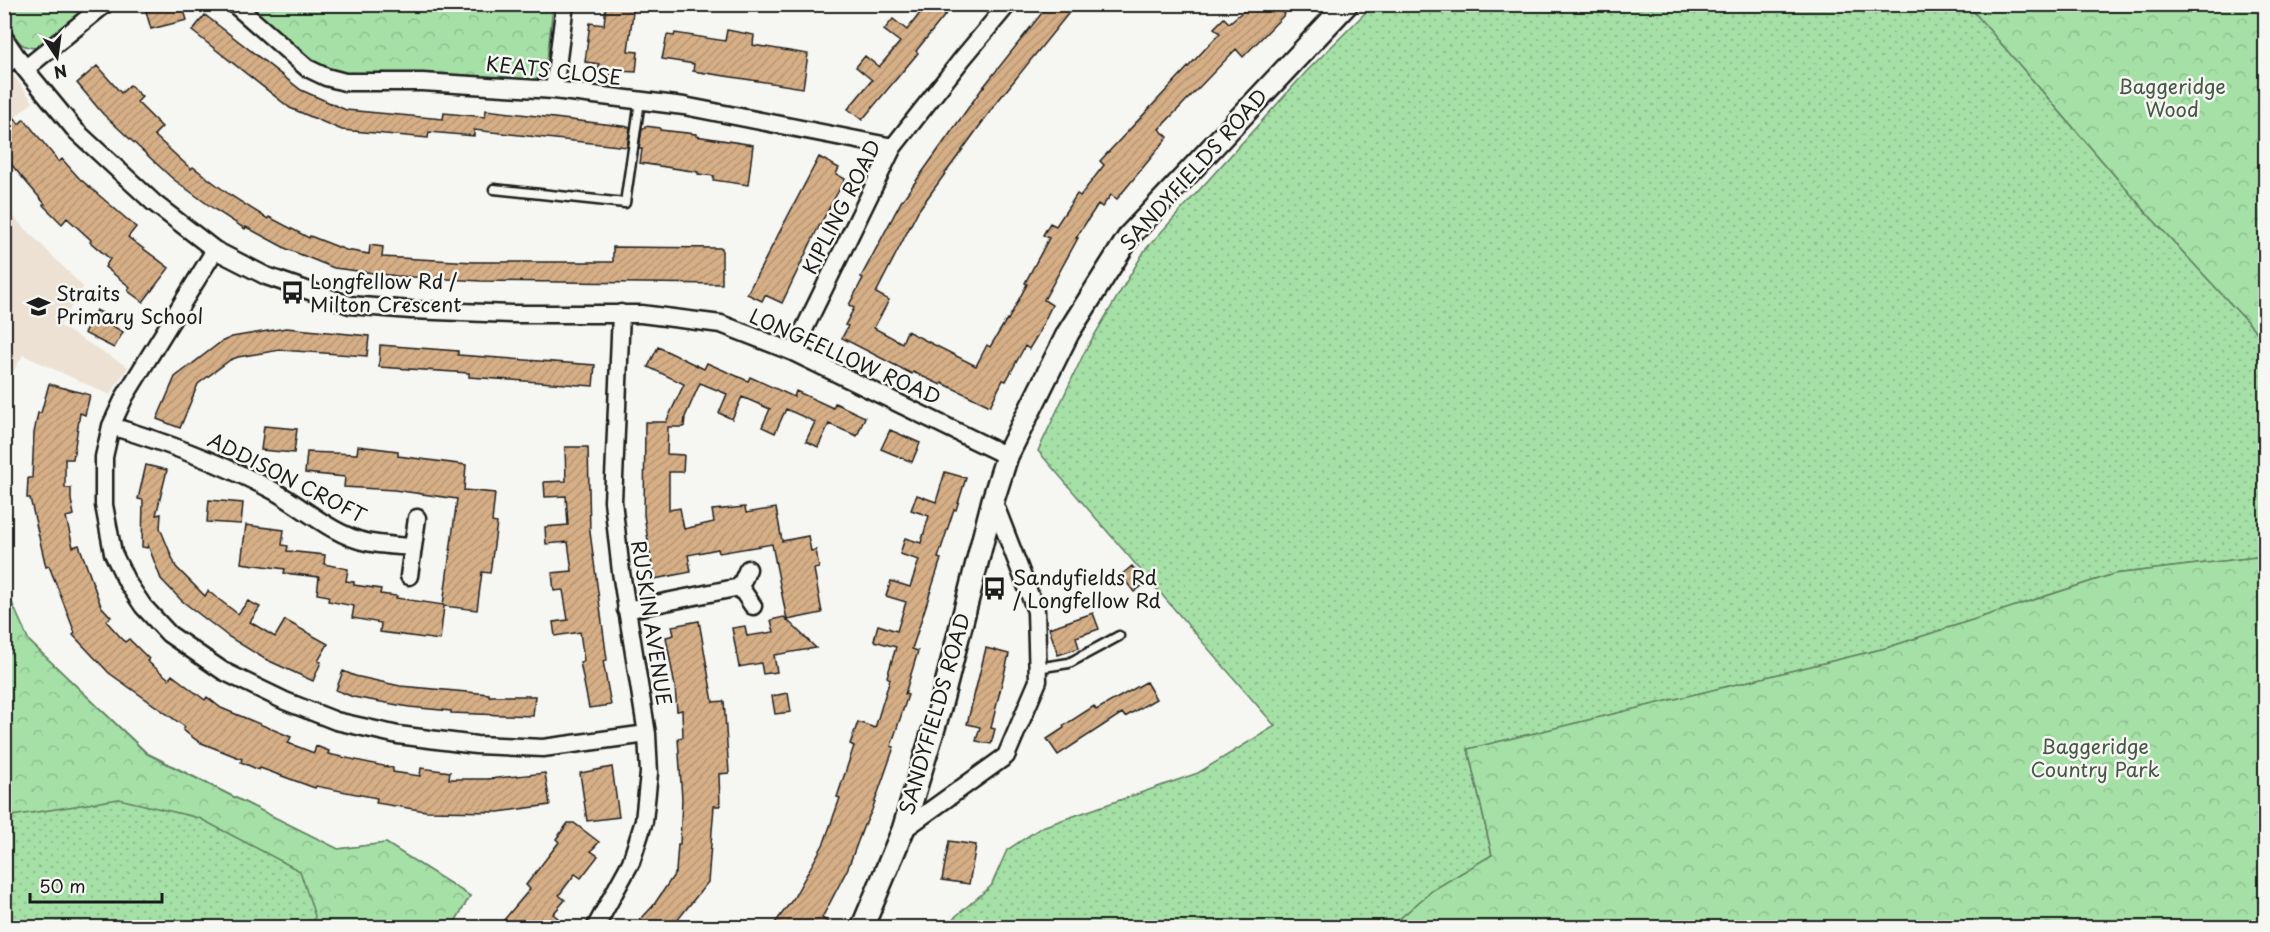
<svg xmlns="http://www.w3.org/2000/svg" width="2270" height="932" font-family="'Playpen Sans',sans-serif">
  <defs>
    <pattern id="grass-dots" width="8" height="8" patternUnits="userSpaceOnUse" patternTransform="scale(1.5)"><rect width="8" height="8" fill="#a5e0a6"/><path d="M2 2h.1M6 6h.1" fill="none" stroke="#8dc08e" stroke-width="1.8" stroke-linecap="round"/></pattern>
    <pattern id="forest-crowns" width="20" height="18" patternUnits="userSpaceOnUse" patternTransform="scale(1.5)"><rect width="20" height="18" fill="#a5e0a6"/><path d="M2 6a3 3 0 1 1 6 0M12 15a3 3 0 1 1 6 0" fill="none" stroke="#8dc08e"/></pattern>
    <pattern id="building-hatch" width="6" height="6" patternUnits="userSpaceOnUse" patternTransform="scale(1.5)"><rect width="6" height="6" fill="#d6af87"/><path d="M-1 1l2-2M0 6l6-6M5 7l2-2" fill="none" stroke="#b79674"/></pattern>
  </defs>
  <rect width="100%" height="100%" fill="#f6f6f2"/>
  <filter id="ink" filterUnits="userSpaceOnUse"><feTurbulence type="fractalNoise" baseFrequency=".0167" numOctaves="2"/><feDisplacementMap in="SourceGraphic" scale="12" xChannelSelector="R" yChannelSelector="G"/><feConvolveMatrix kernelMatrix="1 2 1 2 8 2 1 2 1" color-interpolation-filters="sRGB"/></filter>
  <g filter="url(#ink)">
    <path fill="#ece1d2" d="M4 62 33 102 5 125H4Z
      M5 208 83 287 60 326 128 367 110 395 23 355 5 385Z"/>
    <path fill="url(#grass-dots)" stroke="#607e61" stroke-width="1.5" d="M1373 5H1968L2147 213 2265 341V556L2114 574 1886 648 1468 749 1492 855 1433 890 1390 927 942 928 991 886 1007 850 1042 827 1198 773 1275 726 1038 451 1085 351 1145 250 1306 72Z
      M4 587 29 641 147 753 338 849 386 843 470 896 452 927H5Z"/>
    <path fill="url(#forest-crowns)" stroke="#607e61" stroke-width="1.5" d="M11 4 96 5 38 48C33 48 28 48 23 45 14 40 5 18 4 8Z
      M242 5H553L545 81 343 78 308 62Z
      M1968 5H2265V341L2147 213Z
      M2265 556V927H1390L1433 890 1492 855 1468 749 1886 648 2114 574Z
      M5 587 29 641 147 754 338 849 386 843 470 896 452 927H312L315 916 300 871 199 818 119 799 5 817Z"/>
    <path fill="url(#building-hatch)" stroke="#1c1c1c" stroke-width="1.5" d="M159 4H182L187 20 151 29 145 8Z
      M606 4H634L628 51 638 52 636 72 617 71V76L598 73 599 64 585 62 590 23 604 25Z
      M927 4H954L916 51 918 53 862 120 848 109 872 80 856 67 865 56 879 67 900 42 884 30 893 19 907 30Z
      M1049 4H1076L997 102 918 211 876 293 889 300 874 328 902 343 907 331 976 366 987 345 990 347 1007 319 1008 320 1027 284 1025 283 1049 238 1043 235 1050 223 1056 226 1077 194 1080 196 1104 165 1100 161 1220 33 1214 28 1224 18 1229 23 1252 4H1276L1285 14 1243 57 1236 49 1159 129 1168 137 1117 199 1111 195 1102 207 1098 204 1076 238H1078L1044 300 1052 305 1037 336 1029 349 1025 346 1006 381 1003 380 990 406 942 383 941 385 913 372 912 374 842 338 848 326 845 325 854 308 849 305 863 278 861 277 901 202 981 90Z
      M205 15 301 90 346 110 443 119 444 113 485 117 486 110 630 127 627 147 474 130V136L429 132 428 138 342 130 290 108 192 31Z
      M727 30 754 35 753 45 808 54 803 88 693 71 694 64 662 59 667 35 674 36 675 33 725 41Z
      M97 66 121 93 130 85 142 97 137 102 162 127 154 135 191 169 193 167 230 195 268 219 269 217 309 238 310 236 346 250 369 254 370 245 383 247 382 257 474 262H613V247L722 248V284L481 281 397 276 334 268 287 249 246 227 245 229 214 209 173 179 103 114 77 83Z
      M14 117 19 124 24 119 59 162 62 159 79 178 136 227 128 237 169 268 143 302 128 291 130 287 105 267 110 259 90 242 91 240 67 218 62 224 43 205 45 204 10 163 11 162 4 154V125Z
      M645 126 660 128V130L696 134V136L753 145 748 185 713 180 714 176 698 174V172L640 163 642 149H639L642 128H645Z
      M819 157 839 168 836 174 845 179 816 232 782 303 765 295 762 301 747 294Z
      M96 310 112 318 109 324 123 332 114 348 84 333Z
      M286 328 369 336 367 356 280 350 238 357 230 360 198 384 180 428 157 419 175 377 221 342 232 337Z
      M380 345 458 351V355L595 365 593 386 469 377V373L379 367Z
      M658 347 704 369 707 363 748 381 750 377 794 397 796 391 833 408 835 403 865 417 857 436 829 424 818 447 806 441 815 422 786 409 775 433 762 427 770 409 742 397 732 419 719 413 727 394 700 383 685 417 684 427H668L667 454 684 455 683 472H669V510L680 508 684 529 714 522 712 510 745 507 746 513 776 508 782 541 808 536 811 551 816 550 819 568 814 569 822 613 787 620 772 544 719 553 718 549 688 555 691 572 654 579 644 515 645 422H666L684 384 648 367Z
      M49 384 90 395 85 415 80 413 73 459H65V488H71V500L74 515 66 517 73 547 79 545 101 606 111 617 106 621 125 642 129 639 149 659 147 661 169 679 172 675 205 700 207 697 221 708 291 737 288 743 314 753 316 746 329 751 328 754 393 768V772L420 776 421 768 450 772 449 779H488L545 773 550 805 498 812 426 811 376 803 377 798 316 786 315 788 260 768 259 770 241 762 242 759 199 742 183 730 185 727 109 673 73 635 75 633 60 594 49 566 46 567 30 498H27L28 478H32L34 433 38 413H41Z
      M264 426 297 429 294 453 261 450Z
      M890 430 920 443 912 462 881 449Z
      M358 446 398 451V456L466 465 464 490 495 493 492 522 497 523 490 573 482 572 477 610 444 606 440 640 380 632 381 623 352 618 354 606 328 601 329 596 317 594 319 577 284 573 285 569 241 563 246 525 284 530 282 545 288 546 287 551 325 555 324 564 348 569 346 581 354 582V585L381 589 380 594 397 596 396 598 443 605 457 499 394 490 344 487 345 477 305 473 307 452 357 454Z
      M565 447H588L590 532 607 660 603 661 611 705 589 708 580 662 584 661 580 632 555 636 553 622 568 620 563 590 554 591 552 573 572 571 568 542 546 544 545 527 568 525 566 496 545 497 544 482 566 481Z
      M146 465 167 470 156 515 161 514 160 528 176 567 205 596 208 591 238 614 248 601 260 607 250 622 275 637 285 620 328 644 318 661 321 662 313 681 265 659 229 637 182 601 161 579 148 545 147 548 142 547 143 500 138 499Z
      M945 472 966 478 956 510 954 509 938 558 941 559 912 649 918 651 905 694 908 695 891 746 894 747 872 810 865 825H864L848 868 822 918 836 927H772L793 899 824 843 840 798 837 797 854 746 850 744 858 722 875 728 890 679 887 677 896 647 874 641 876 632 878 625 897 631 906 602 886 596 891 581 910 587 919 560 900 554 905 538 921 543 929 516 911 510 917 495 936 502Z
      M209 500 243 503 241 524 207 522Z
      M1132 566 1146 583 1134 592 1121 575Z
      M1093 613 1099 629 1076 637 1079 648 1058 655 1049 628Z
      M784 617 816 648 774 655 777 672 763 674 761 663 739 667 732 628 745 626 747 636 774 632 771 620Z
      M699 621 713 702 724 701 729 773 719 774 720 806H714L708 882 672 927H648L640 920 653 906 676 872 678 844H680L682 799 678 738 683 737 682 710 677 711 675 687 666 637 674 635 672 626Z
      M986 648 1009 654 991 728 995 729 991 744 976 741 980 727 967 724Z
      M343 671 355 676 400 686 489 694V696H535L533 716 451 713V711L409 707 353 697 336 690Z
      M1146 682 1156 699 1125 717 1122 713 1058 755 1047 739 1064 728 1063 726 1094 706 1096 710Z
      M788 693 791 712 775 714 772 696Z
      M612 767 619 817 587 821 580 773Z
      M568 823H574L599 842 591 851 598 856 581 878 575 874 559 895 565 900 553 914 558 918 550 927H498L530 889 526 885 559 842 556 839Z
      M949 841 976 845 969 884 942 880Z"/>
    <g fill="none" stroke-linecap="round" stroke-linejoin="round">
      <defs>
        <path id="service" d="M4 72 18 59
          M494 189 625 203 640 101
          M1037 668 1069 663 1119 636"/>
        <path id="minor" d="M234 4 307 68 326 77 345 82H422L554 90 684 106 893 147
          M4 38 25 69 76 131 154 203 215 250 266 276 350 305 411 310 511 314H641L721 324 793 352 1007 456
          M25 69 105 4
          M554 90 565 4
          M215 250 125 396 111 426 104 457V505L113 553 127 582 143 606 169 634 223 671 285 701 336 721 398 735 476 745 543 748 647 734
          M793 352 893 147 962 59 1008 4
          M111 426C168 443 221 463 274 491 303 507 333 535 366 542 381 545 397 546 412 547
          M748 569 740 587 753 606
          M409 576 417 518
          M626 610 740 587
          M903 830 1006 756 1038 681 1036 611 993 500
          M595 928 631 862 644 821 649 773 647 734 621 572 613 501 621 313"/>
        <path id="tertiary" d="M862 928 903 830 940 708 993 500 1007 456 1068 333 1130 235 1347 4"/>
      </defs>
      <use href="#service" stroke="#1c1c1c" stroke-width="13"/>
      <use href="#minor" stroke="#1c1c1c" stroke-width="21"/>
      <use href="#tertiary" stroke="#1c1c1c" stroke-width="26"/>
      <use href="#service" stroke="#f6f6f2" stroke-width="8"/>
      <use href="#minor" stroke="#f6f6f2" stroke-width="16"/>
      <use href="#tertiary" stroke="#f6f6f2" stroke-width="21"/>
    </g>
  </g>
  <defs>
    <symbol id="bus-bare" viewBox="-9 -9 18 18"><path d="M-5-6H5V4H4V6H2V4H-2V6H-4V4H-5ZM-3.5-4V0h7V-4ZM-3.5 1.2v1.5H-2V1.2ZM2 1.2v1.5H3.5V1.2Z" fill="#1c1c1c" stroke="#f6f6f2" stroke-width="2.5" paint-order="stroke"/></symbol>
    <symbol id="school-bare" viewBox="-9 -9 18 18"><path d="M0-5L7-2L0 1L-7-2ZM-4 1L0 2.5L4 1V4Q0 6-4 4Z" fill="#1c1c1c" stroke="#f6f6f2" stroke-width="2.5" paint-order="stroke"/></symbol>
  </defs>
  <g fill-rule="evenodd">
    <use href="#bus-bare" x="276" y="276" width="33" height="33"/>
    <use href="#school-bare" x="22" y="290" width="33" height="33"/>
    <use href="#bus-bare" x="978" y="572" width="33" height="33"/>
  </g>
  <g text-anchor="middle" stroke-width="5" stroke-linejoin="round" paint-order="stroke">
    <g font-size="20" fill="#1c1c1c" stroke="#f6f6f2">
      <text transform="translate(554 71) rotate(6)" y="7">KEATS CLOSE</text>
      <text transform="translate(1194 170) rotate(-48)" y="7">SANDYFIELDS ROAD</text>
      <text transform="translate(842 207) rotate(-63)" y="7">KIPLING ROAD</text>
      <text transform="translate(845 357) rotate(24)" y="7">LONGFELLOW ROAD</text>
      <text transform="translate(287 478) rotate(27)" y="7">ADDISON CROFT</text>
      <text transform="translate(651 623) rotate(81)" y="7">RUSKIN AVENUE</text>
      <text transform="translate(935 714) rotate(-74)" y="7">SANDYFIELDS ROAD</text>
    </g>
    <g font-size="20" fill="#455745" stroke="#f6f6f2">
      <text x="2172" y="94">Baggeridge<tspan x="2172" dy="23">Wood</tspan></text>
      <text x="2095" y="754">Baggeridge<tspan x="2095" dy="23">Country Park</tspan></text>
    </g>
    <g font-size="20" fill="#1c1c1c" stroke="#f6f6f2" text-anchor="start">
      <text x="310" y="289">Longfellow Rd /<tspan x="310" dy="23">Milton Crescent</tspan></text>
      <text x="56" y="301">Straits<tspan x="56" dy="23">Primary School</tspan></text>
      <text x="1013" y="585">Sandyfields Rd<tspan x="1013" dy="23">/ Longfellow Rd</tspan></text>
    </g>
  </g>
  <rect width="2270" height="932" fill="none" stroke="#f6f6f2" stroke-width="24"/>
  <rect x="12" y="12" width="2246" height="908" fill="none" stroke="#1c1c1c" stroke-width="2" filter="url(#ink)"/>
  <g transform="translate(57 57) rotate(167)" stroke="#f6f6f2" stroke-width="4.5" paint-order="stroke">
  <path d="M0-4.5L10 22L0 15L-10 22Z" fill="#1c1c1c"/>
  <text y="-9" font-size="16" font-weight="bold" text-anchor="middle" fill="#1c1c1c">N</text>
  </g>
  <path d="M30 893v9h132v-9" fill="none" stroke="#1c1c1c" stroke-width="3"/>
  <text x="39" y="893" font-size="18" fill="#1c1c1c" stroke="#f6f6f2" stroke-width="4.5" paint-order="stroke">50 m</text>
</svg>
